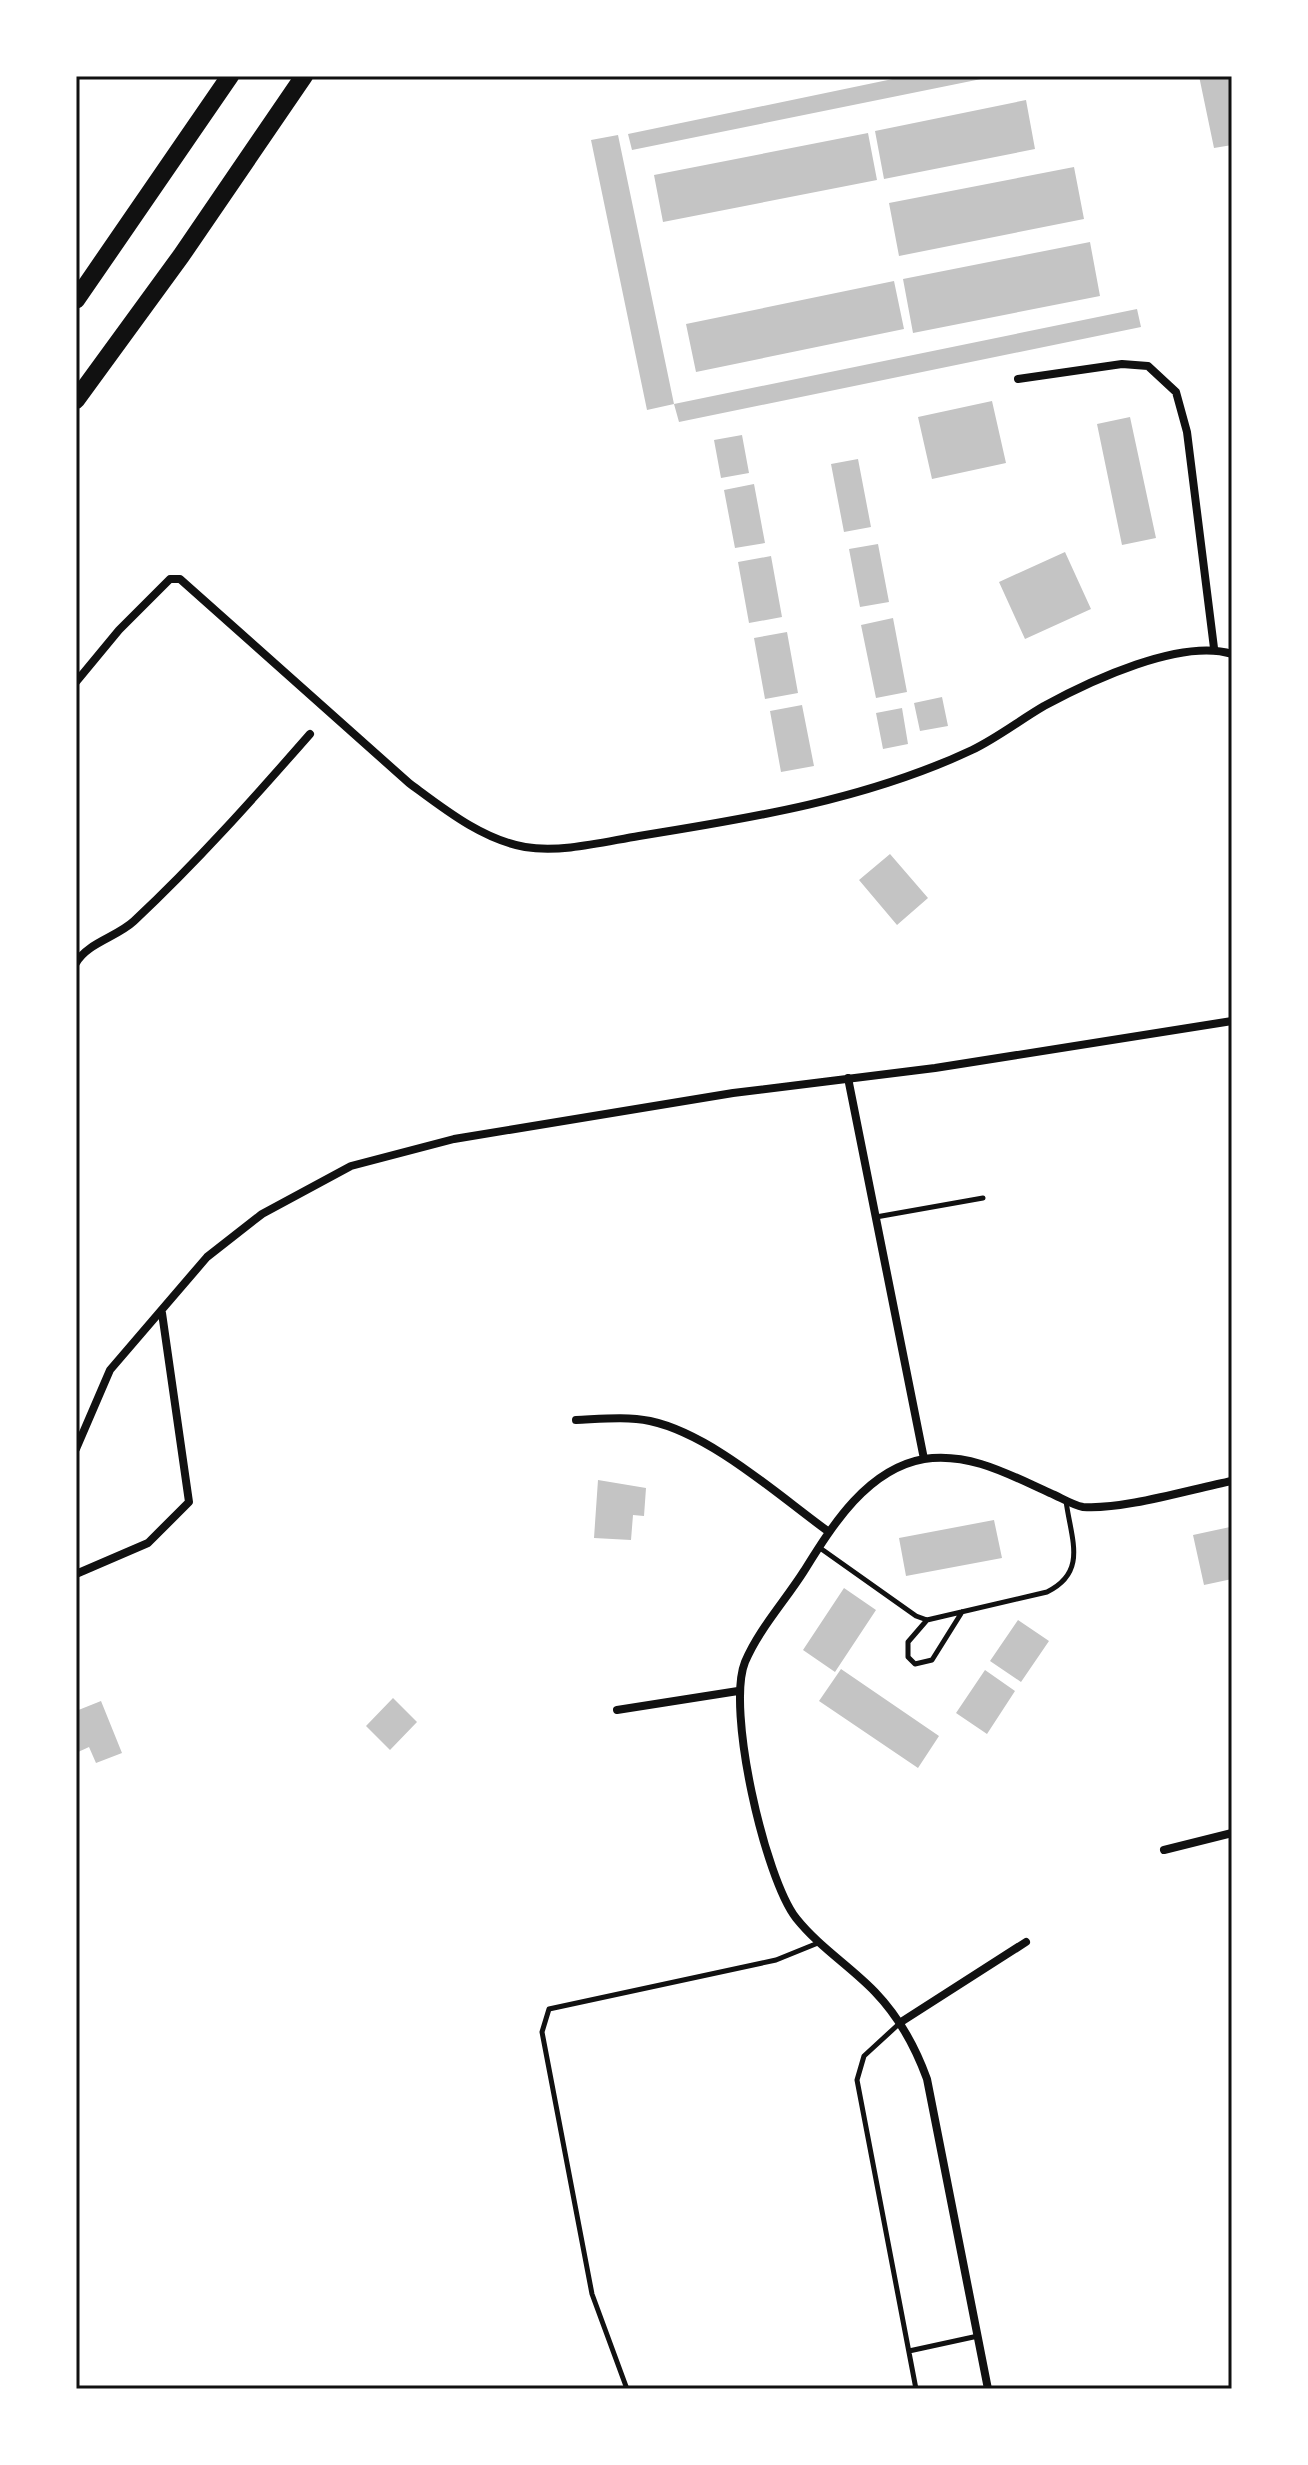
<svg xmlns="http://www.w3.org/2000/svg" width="1308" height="2465" font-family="'Sofia Sans Condensed',sans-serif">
  <rect width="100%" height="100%" fill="#fff"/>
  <path fill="#c4c4c4" d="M907 76 991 77 632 150 628 134Z
    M1199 76H1232V145L1214 148Z
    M1026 100 1035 149 884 179 875 131Z
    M868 133 877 180 663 222 654 175Z
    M618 135 674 404 647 410 591 140Z
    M1074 167 1084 219 899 256 889 203Z
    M1090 242 1100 296 913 333 903 279Z
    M894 281 904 329 696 372 686 324Z
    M1137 309 1141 327 679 422 674 404Z
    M992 401 1006 463 932 479 918 417Z
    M1130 417 1156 538 1122 545 1097 424Z
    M742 435 749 473 721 478 714 440Z
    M858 459 871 527 844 532 831 464Z
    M754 484 765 543 735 548 724 490Z
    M878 544 889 602 860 607 849 549Z
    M1065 552 1091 609 1025 639 999 582Z
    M771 556 782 617 749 623 738 562Z
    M893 618 907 692 876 698 861 625Z
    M787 632 798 693 765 699 754 638Z
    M942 697 948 726 920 731 914 703Z
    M802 705 814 766 781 772 770 711Z
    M902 708 908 744 883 749 876 713Z
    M890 854 928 898 897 925 859 880Z
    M598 1480 646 1488 644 1516 633 1515 631 1540 594 1538Z
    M994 1520 1002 1558 906 1576 899 1538Z
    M1230 1527 1232 1579 1204 1585 1193 1535Z
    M844 1588 876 1610 835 1672 803 1650Z
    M1018 1620 1049 1641 1021 1682 990 1661Z
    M841 1669 939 1736 918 1768 819 1701Z
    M985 1670 1015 1691 987 1734 956 1713Z
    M393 1698 417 1722 390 1750 366 1726Z
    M101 1701 122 1753 96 1763 89 1747 76 1753V1711Z"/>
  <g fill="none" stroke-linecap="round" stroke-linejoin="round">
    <path stroke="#111" stroke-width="5" d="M876 1217 983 1198
      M820 1548 916 1616 927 1620 1047 1592C1088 1572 1071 1539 1066 1501
      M927 1620 908 1642V1657L915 1664 932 1660 962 1612
      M901 2022 864 2056 857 2080 916 2389
      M909 2351 978 2336
      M627 2389 592 2294 542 2032 549 2009 776 1960 818 1943"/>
    <path stroke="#111" stroke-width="8" d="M1018 379 1122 364 1148 366 1176 392 1187 432 1214 648
      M76 682 119 630 170 579H180L409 783C443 808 481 839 525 847 561 853 603 842 639 836 752 818 868 799 972 750 997 738 1020 720 1044 706 1090 681 1181 638 1232 654
      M76 963C87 943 117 937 134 921 197 862 253 799 310 734
      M848 1078 924 1459
      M576 1420C600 1419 627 1416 650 1421 711 1434 779 1496 829 1532
      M76 1449 110 1370 207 1257 262 1214 351 1166 454 1139 733 1093 935 1068 1232 1021
      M76 1574 148 1543 189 1502 162 1313
      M617 1710 738 1691
      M1164 1850 1232 1833
      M901 2022 1026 1942
      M988 2389 927 2079C915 2046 900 2018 875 1992 850 1966 819 1947 796 1918 765 1878 726 1709 745 1662 759 1629 785 1601 804 1571 832 1526 867 1469 924 1459 970 1452 1010 1475 1050 1493 1060 1497 1072 1505 1083 1507 1123 1510 1191 1489 1232 1481"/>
    <path stroke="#111" stroke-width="18" d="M76 300 230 76
      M76 400 181 256 304 76"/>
  </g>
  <rect width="1308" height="2465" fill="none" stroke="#ffffff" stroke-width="156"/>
  <rect x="78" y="78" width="1152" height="2309" fill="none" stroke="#111" stroke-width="3"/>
</svg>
